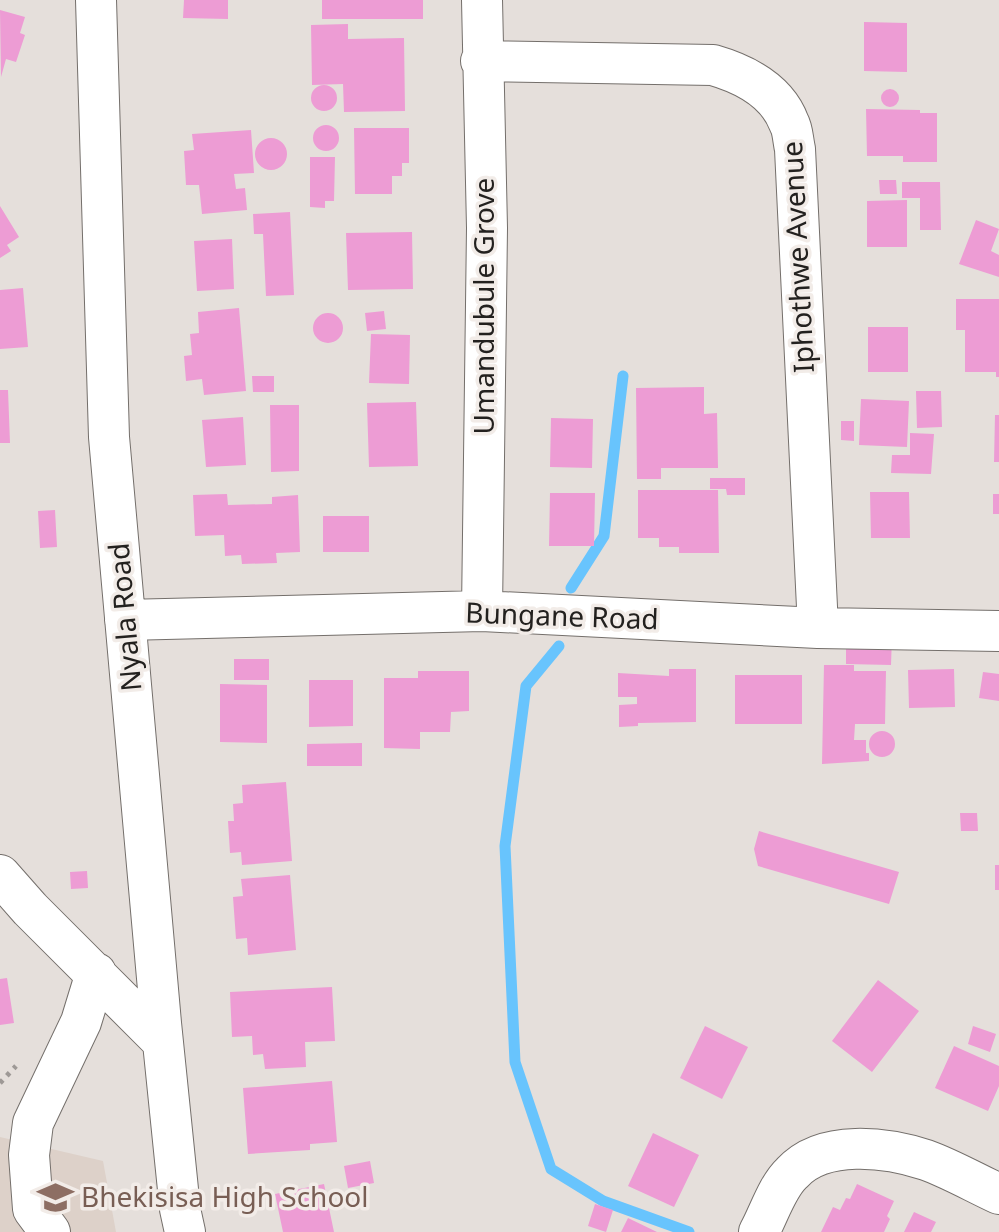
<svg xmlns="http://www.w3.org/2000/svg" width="999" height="1232" font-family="'Noto Sans',sans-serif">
  <rect width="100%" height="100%" fill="#e5dfdb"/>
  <path fill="#ddd1c9" d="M0 1137 103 1161 116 1232H0Z"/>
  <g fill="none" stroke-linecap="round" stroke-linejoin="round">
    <path stroke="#68c4fd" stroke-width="11" d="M571 588 604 536 623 376
      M559 646 526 686 505 846 515 1062 551 1169 603 1201 689 1232"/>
  </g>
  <path fill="#ed9cd4" d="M184 0H228V19L183 18Z
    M322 0H423V19H322Z
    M0 10 25 17 20 33 25 35 16 62 6 59 1 77Z
    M864 22 907 23V72L864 71Z
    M348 24V39L404 38 405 111 344 112 343 84 312 85 311 25Z
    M311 98a13 13 0 1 1 26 0a13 13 0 1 1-26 0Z
    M881 98a9 9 0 1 1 18 0a9 9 0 1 1-18 0Z
    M866 109 920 110V113H937V162H903V156H867Z
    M313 138a13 13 0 1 1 26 0a13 13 0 1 1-26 0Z
    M354 128H409V163H402V176H392V194H355Z
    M251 130 254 173 234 174 236 189 245 188 247 210 202 214 199 185H186L184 151 194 150 192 134Z
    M255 154a16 16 0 1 1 32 0a16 16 0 1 1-32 0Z
    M310 157H335L334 201H325V208L310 207Z
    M879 180H896L897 194H880Z
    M902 182H940L941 230H920V198H902Z
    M907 200V247H867V201Z
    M0 206 19 237 7 245 11 251 0 258Z
    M290 212 294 295 266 296 263 234H254L253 214Z
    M976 220 999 229 991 251 999 255V277L959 264Z
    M412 232 413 289 348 290 346 233Z
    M232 239 234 289 197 291 194 241Z
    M23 288 28 347 0 349V290Z
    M956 299H999V377H996V372H965V330H956Z
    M239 308 246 391 204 395 202 379 186 381 184 356 192 355 190 334 199 333 198 312Z
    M384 311 386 329 367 331 365 313Z
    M313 328a15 15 0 1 1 30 0a15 15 0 1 1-30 0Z
    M868 327H908V372H868Z
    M371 334 410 335 409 384 369 383Z
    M252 376H274V392H253Z
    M704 387V414L717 413 718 468H661V479H637L636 388Z
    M0 390H8L10 443H0Z
    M916 391H941L942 427 917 428Z
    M861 399 909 401 907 447 859 445Z
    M416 402 418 466 369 467 367 403Z
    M270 405H299V471L271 472Z
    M995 415H999V462H994Z
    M243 417 246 465 206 467 202 420Z
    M551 418 593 419 592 468 550 467Z
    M841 421H854V441L841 440Z
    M910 433 934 434 931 474 891 473 892 455H910Z
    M710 478H745V495H727L726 489H710Z
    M638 490H718L719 553H679V547H659V538H638Z
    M870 492H909L910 538H871Z
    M550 493H595L594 546H549Z
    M227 494 228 505 272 504V497L298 495 300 552 276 553 277 563 242 564 241 555 225 556 224 535 195 536 193 495Z
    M993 494H999V514H993Z
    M55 510 57 547 40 548 38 511Z
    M323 516H369V552H323Z
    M846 635 892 637 891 665 846 664Z
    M234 659H269V680H234Z
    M824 665H854V671H886L885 724H855L854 740H866V753H869V761L822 764Z
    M669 669H696V722L638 723V726L619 727V705L637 704V697H618V673L669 676Z
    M954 669 955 707 909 708 908 670Z
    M418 671H469V711L451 712 450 732H420V749L384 748V678H418Z
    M983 672 999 674V701L979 698Z
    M735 675H802V724H735Z
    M309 680H353V726L309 727Z
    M220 684 267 685V743L220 742Z
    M869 744a13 13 0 1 1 26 0a13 13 0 1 1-26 0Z
    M362 743V766H307V744Z
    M286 782 292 861 242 865 241 852 230 853 228 821H234L233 804 243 803 242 785Z
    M960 813H977L978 831H961Z
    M759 831 899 872 889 904 758 866 754 849Z
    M995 865H999V890H995Z
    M87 871 88 888 71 889 70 872Z
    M290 875 296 950 248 955 247 938 236 939 233 897 243 896 241 879Z
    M7 978 14 1023 0 1025V979Z
    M878 980 919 1011 872 1072 832 1041Z
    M332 987 335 1041 305 1042 306 1067 265 1069 263 1054 253 1055 252 1036 232 1037 230 992Z
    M705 1026 748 1047 722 1099 680 1078Z
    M973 1026 996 1034 990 1052 968 1044Z
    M954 1046 999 1066V1086L988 1111 935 1088Z
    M332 1081 337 1142 310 1144V1150L248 1154 243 1088Z
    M653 1133 699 1155 674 1207 628 1186Z
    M370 1161 374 1183 348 1188 344 1166Z
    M324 1184 334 1232H283L275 1194Z
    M857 1184 894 1201 887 1216 890 1219 884 1232H821L833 1207 840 1210 846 1198 850 1199Z
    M595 1204 613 1210 606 1232 588 1226Z
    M914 1212 936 1222 931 1232H904Z
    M628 1218 657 1232H621Z"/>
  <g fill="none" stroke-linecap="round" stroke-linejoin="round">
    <defs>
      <path id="minor" d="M96 0 109 437 161 1023 180 1209 185 1232
        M482 0 487 228 482 611
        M481 61 713 65C744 74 777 91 789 123 793 130 793 141 795 149L818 628
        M125 620 482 611 818 628 999 631
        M0 875 30 909 163 1042
        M50 1232 33 1209 29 1155 33 1123 81 1022 96 973
        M759 1232C769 1214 777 1187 792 1173 823 1139 886 1147 926 1160 951 1169 975 1183 999 1194"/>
    </defs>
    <use href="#minor" stroke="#746f6b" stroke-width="42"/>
    <path stroke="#9e9996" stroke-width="5" stroke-dasharray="4 6" stroke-linecap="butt" d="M0 1083 16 1066"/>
    <use href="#minor" stroke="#fff" stroke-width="40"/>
  </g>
  <defs>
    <symbol id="school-bare" viewBox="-9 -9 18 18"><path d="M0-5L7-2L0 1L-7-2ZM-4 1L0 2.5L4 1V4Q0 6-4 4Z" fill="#8d6e63" stroke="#f2ece8" stroke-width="2.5" paint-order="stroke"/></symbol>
  </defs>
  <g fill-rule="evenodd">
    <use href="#school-bare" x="30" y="1172" width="51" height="51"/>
  </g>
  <g text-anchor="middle" stroke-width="7" stroke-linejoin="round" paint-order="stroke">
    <g font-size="28" fill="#23211f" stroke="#f2ece8">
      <text transform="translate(798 257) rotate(-93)" y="10">Iphothwe Avenue</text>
      <text transform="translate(484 306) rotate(-90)" y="10">Umandubule Grove</text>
      <text transform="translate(562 616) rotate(2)" y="10">Bungane Road</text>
      <text transform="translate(125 617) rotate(-95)" y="10">Nyala Road</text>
    </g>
    <g font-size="28" fill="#785e54" stroke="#f2ece8" text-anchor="start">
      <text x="81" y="1207">Bhekisisa High School</text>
    </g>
  </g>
</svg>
